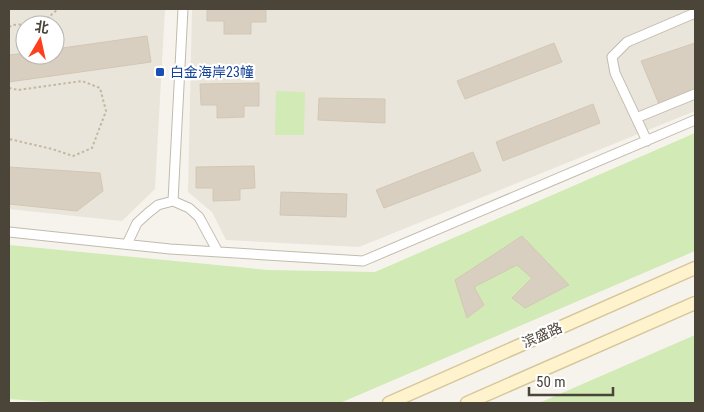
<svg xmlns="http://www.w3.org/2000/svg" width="704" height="412" font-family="'Roboto Condensed','Noto Sans SC',sans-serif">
  <rect width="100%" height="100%" fill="#f6f3ec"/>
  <path fill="#eae5da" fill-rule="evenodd" d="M9 9H165L155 189 122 221 9 209ZM25 25H55V55H25Z
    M192 9H695V111L359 247 226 240 212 212 188 192Z"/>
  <path fill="#d2eab5" d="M276 91 305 92 304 135H275Z
    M695 133V251L340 403H63L9 399V245L268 270 375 272Z
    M695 335V403H539Z"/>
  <path fill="#d8cfc1" stroke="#d3c7b4" d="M207 9H266V22H251V34H224V21H207Z
    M147 36 151 62 9 82V55L25 53V55H55V49Z
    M554 43 562 62 465 99 457 81Z
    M695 43V95L661 109 641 61Z
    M259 83V106H244V117L217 118V105H201L200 84Z
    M319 98 385 99V123L318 120Z
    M593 104 600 123 503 161 496 142Z
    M473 152 481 171 384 208 376 190Z
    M254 166 255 188 240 189V200L213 201V188H196V167Z
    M9 167 100 173 103 191 77 211 9 204Z
    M281 192 347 194 346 217 280 215Z
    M522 236 569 285 525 308 512 298 532 278 517 265 474 287 484 305 467 318 455 280Z"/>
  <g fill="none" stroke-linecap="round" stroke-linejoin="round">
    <defs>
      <path id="minor" d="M636 118 695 94
        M647 141 615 73 612 57 627 42 695 13
        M173 201 183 9
        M9 232 170 249 363 261 695 120
        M127 244 137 223 148 213 158 205 173 201 189 208 199 217 218 252"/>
      <path id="secondary" d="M389 403 695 268
        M467 403 695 303"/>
    </defs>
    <use href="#minor" stroke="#c2bbae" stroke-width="11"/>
    <use href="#secondary" stroke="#d6c79b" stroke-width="15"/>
    <path stroke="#c4b79f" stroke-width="2" stroke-dasharray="2.5 2.5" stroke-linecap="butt" d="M9 27 13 25 42 23 58 9
      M9 88 18 90 82 81 100 88 106 111 92 148 73 156 52 149 9 139"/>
    <use href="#minor" stroke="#fff" stroke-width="9"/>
    <use href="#secondary" stroke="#fff3cd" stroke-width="12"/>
  </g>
  <rect fill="#1a4fb4" stroke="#fff" stroke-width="2" x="155" y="67" width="10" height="10" rx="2.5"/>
  <g text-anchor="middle" stroke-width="4.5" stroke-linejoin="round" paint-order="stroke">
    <g font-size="14" fill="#164399" stroke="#fff" text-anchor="start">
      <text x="170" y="77">白金海岸23幢</text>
    </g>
    <g font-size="14" fill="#4b4439" stroke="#fff">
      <text transform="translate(542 335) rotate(-24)" y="5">滨盛路</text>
    </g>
  </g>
  <rect width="704" height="412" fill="none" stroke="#4b4439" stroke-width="20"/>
  <g transform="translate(40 40) rotate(9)"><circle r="24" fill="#ffffff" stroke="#b7b4b0"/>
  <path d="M0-4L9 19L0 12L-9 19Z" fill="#fc3f1d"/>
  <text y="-8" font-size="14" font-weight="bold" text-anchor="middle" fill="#4b4439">北</text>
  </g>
  <path d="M529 387v8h84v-8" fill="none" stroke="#4b4439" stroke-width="2.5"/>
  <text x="536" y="387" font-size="15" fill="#4b4439" stroke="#ffffff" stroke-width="4" paint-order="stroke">50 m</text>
</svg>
